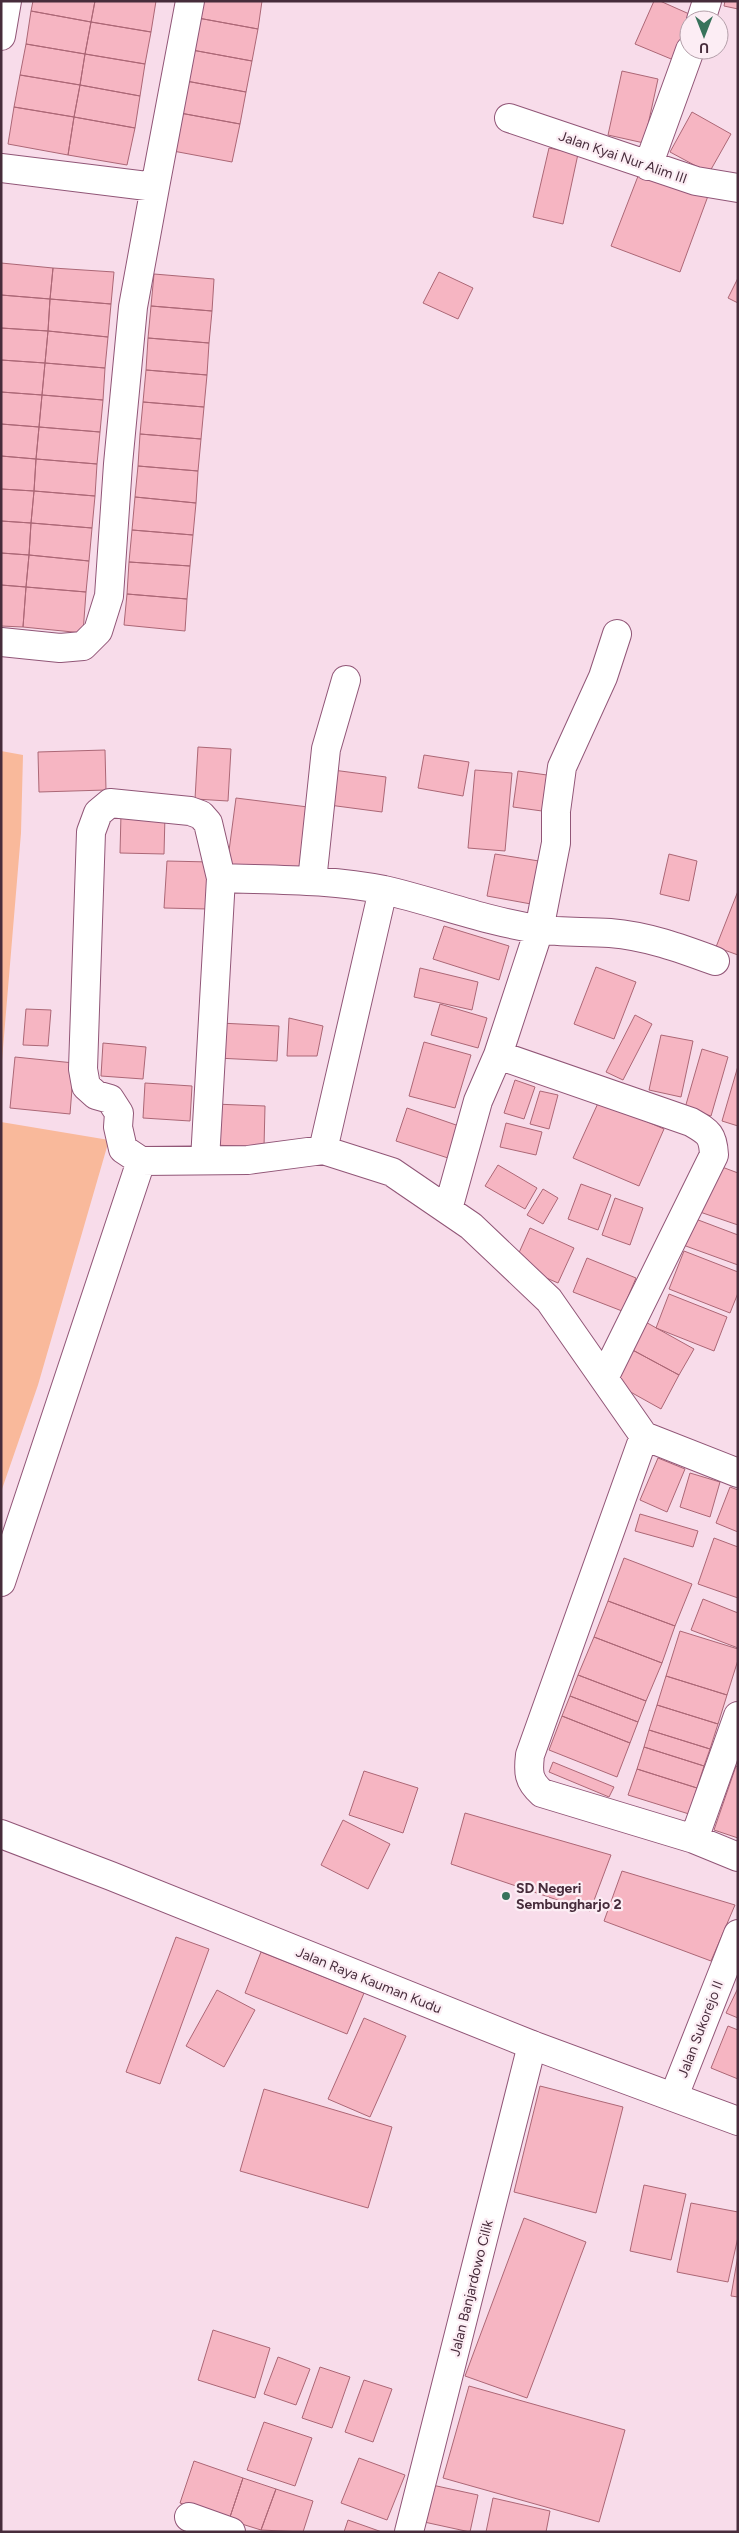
<svg xmlns="http://www.w3.org/2000/svg" width="739" height="2533" font-family="Figtree,sans-serif">
  <rect width="100%" height="100%" fill="#f8dcea"/>
  <path fill="#f9b99b" d="M1 751 23 755 21 833 1 1072Z
    M1 1122 109 1140 38 1385 1 1492Z"/>
  <path fill="#f6b5c2" stroke="#ac6776" d="M33 1H95L91 22 31 11Z
    M95 1H156L151 32 91 22Z
    M201 1H262L258 29 198 18Z
    M654 1H660L696 17 689 20V32L676 61 635 44Z
    M725 1H738V9L724 6Z
    M31 11 91 22 85 54 26 44Z
    M198 18 258 29 252 61 192 50Z
    M91 22 151 32 145 64 85 54Z
    M26 44 85 54 80 85 20 75Z
    M192 50 252 61 246 92 186 81Z
    M85 54 145 64 140 96 80 85Z
    M622 71 658 79 644 143 608 135Z
    M20 75 80 85 74 117 14 107Z
    M186 81 246 92 240 124 180 113Z
    M80 85 140 96 135 128 74 117Z
    M14 107 74 117 68 155 8 144Z
    M692 112 731 134 709 173 670 152Z
    M180 113 240 124 232 162 173 151Z
    M74 117 135 128 127 165 68 155Z
    M549 148 578 154 563 224 533 217Z
    M640 171 708 196 680 272 611 246Z
    M1 263 53 268 50 299 1 295Z
    M53 268 114 272 111 304 50 299Z
    M439 272 473 288 458 319 423 303Z
    M154 274 214 279 212 311 151 306Z
    M738 278V303L728 298Z
    M1 295 50 299 48 331 1 328Z
    M50 299 111 304 108 337 48 331Z
    M151 306 212 311 209 343 148 338Z
    M1 328 48 331 45 363 1 360Z
    M48 331 108 337 105 368 45 363Z
    M148 338 209 343 207 375 146 370Z
    M1 360 45 363 42 395 1 392Z
    M45 363 105 368 103 400 42 395Z
    M146 370 207 375 204 407 143 402Z
    M1 392 42 395 39 427 1 424Z
    M42 395 103 400 100 432 39 427Z
    M143 402 204 407 201 439 140 434Z
    M1 424 39 427 36 459 1 456Z
    M39 427 100 432 97 464 36 459Z
    M140 434 201 439 198 471 138 466Z
    M1 456 36 459 34 491 1 489Z
    M36 459 97 464 95 496 34 491Z
    M138 466 198 471 196 503 135 497Z
    M1 489 34 491 31 523 1 521Z
    M34 491 95 496 92 528 31 523Z
    M135 497 196 503 193 535 132 530Z
    M1 521 31 523 29 555 1 553Z
    M31 523 92 528 89 561 29 555Z
    M132 530 193 535 190 566 129 562Z
    M1 553 29 555 26 587 1 585Z
    M29 555 89 561 86 592 26 587Z
    M129 562 190 566 187 599 127 594Z
    M1 585 26 587 23 627 1 626Z
    M26 587 86 592 83 633 23 627Z
    M127 594 187 599 185 631 124 625Z
    M198 747 231 749 228 801 195 799Z
    M105 750 106 790 39 792 38 752Z
    M424 755 469 762 463 796 418 788Z
    M333 770 386 777 382 812 329 805Z
    M475 770 512 773 505 851 468 848Z
    M518 771 547 775 542 811 513 807Z
    M236 798 308 807 299 876 227 866Z
    M121 814 165 815 164 854 120 853Z
    M495 854 539 861 531 904 487 896Z
    M669 854 697 861 689 901 660 894Z
    M167 861 210 862 208 909 164 908Z
    M738 891V955L716 947Z
    M444 926 509 946 499 980 433 959Z
    M596 967 636 982 614 1039 574 1024Z
    M420 968 478 982 472 1010 414 997Z
    M440 1004 487 1018 478 1048 431 1035Z
    M26 1009 51 1010 48 1046 23 1045Z
    M635 1015 652 1024 623 1080 606 1072Z
    M289 1018 323 1026 317 1056H287Z
    M220 1023 279 1026 277 1061 217 1058Z
    M661 1035 693 1041 681 1097 649 1090Z
    M424 1042 471 1055 455 1108 409 1096Z
    M103 1043 146 1047 143 1079 101 1076Z
    M702 1049 728 1057 711 1116 685 1108Z
    M15 1057 74 1063 70 1114 10 1108Z
    M738 1066V1126L722 1121Z
    M515 1080 535 1087 524 1119 504 1113Z
    M145 1083 192 1086 190 1121 143 1118Z
    M540 1091 558 1095 549 1129 530 1124Z
    M599 1101 664 1129 639 1186 573 1158Z
    M214 1104 265 1106 264 1147 212 1145Z
    M407 1108 459 1126 448 1158 396 1141Z
    M506 1123 542 1132 536 1155 500 1147Z
    M714 1164 738 1173V1225L697 1211Z
    M498 1165 537 1188 525 1209 485 1186Z
    M581 1184 611 1195 598 1230 568 1219Z
    M543 1189 558 1198 543 1224 527 1215Z
    M615 1198 643 1208 630 1245 602 1235Z
    M693 1218 738 1235V1265L683 1245Z
    M530 1228 574 1248 558 1283 514 1264Z
    M684 1251 738 1272V1293L730 1313 669 1289Z
    M587 1258 636 1278 622 1311 573 1292Z
    M669 1294 727 1317 714 1351 656 1328Z
    M642 1320 694 1349 679 1375 627 1347Z
    M627 1347 679 1375 661 1409 609 1380Z
    M658 1458 685 1469 667 1512 640 1500Z
    M690 1473 720 1482 710 1517 680 1507Z
    M730 1487 738 1490V1532L716 1523Z
    M640 1514 698 1531 693 1547 635 1531Z
    M714 1538 738 1547V1598L698 1584Z
    M624 1558 692 1584 675 1626 608 1601Z
    M703 1599 738 1613V1648L691 1630Z
    M608 1601 675 1626 662 1663 594 1637Z
    M680 1631 738 1649V1660L727 1695 666 1676Z
    M594 1637 662 1663 646 1701 578 1675Z
    M578 1675 646 1701 638 1722 570 1696Z
    M666 1676 727 1695 718 1724 657 1705Z
    M570 1696 638 1722 630 1743 562 1716Z
    M657 1705 718 1724 710 1749 649 1730Z
    M562 1716 630 1743 617 1777 549 1750Z
    M649 1730 710 1749 704 1766 644 1747Z
    M644 1747 704 1766 697 1788 637 1769Z
    M553 1762 614 1787 609 1797 549 1772Z
    M736 1766 738 1767V1838L714 1830Z
    M637 1769 697 1788 689 1814 628 1795Z
    M364 1771 418 1788 403 1833 349 1815Z
    M465 1813 611 1855 590 1911 451 1864Z
    M343 1820 390 1844 368 1889 321 1865Z
    M622 1871 735 1905 711 1961 604 1921Z
    M176 1937 209 1949 160 2084 126 2072Z
    M261 1952 364 1993 347 2034 245 1993Z
    M738 1988V2018L726 2013Z
    M217 1990 255 2010 224 2067 186 2046Z
    M364 2018 406 2036 370 2117 328 2099Z
    M728 2026 738 2030V2079L711 2068Z
    M540 2086 623 2107 596 2213 514 2192Z
    M264 2089 392 2127 368 2208 240 2171Z
    M644 2185 686 2194 671 2260 630 2251Z
    M691 2203 738 2212V2237L728 2282 677 2272Z
    M524 2218 586 2242 527 2398 465 2376Z
    M738 2255V2297L731 2296Z
    M213 2330 270 2348 255 2398 198 2380Z
    M278 2357 310 2369 296 2405 264 2394Z
    M320 2367 350 2377 332 2428 302 2418Z
    M364 2380 392 2389 373 2442 345 2432Z
    M469 2386 625 2430 599 2522 443 2478Z
    M264 2422 312 2438 295 2486 247 2470Z
    M359 2458 405 2475 387 2520 341 2503Z
    M194 2461 243 2478 229 2520 180 2503Z
    M243 2478 276 2489 261 2530 229 2520Z
    M423 2483 478 2495 470 2532 415 2520Z
    M276 2489 313 2501 303 2532 261 2530Z
    M493 2498 550 2511 546 2532H486Z
    M348 2520 382 2532H344Z"/>
  <g fill="none" stroke-linecap="round" stroke-linejoin="round">
    <defs>
      <path id="street" d="M701 20 707 1
        M1 36 7 1
        M509 118 696 181 738 188
        M648 166 690 50
        M1 168 155 187 190 1
        M1 642 60 648 83 646 98 631 109 596 118 464 133 307 155 187
        M221 878C275 880 331 879 384 890 436 902 485 921 538 929 561 933 586 931 610 933 647 936 680 948 715 961
        M312 881 326 749 346 680
        M498 1055 691 1122C708 1132 713 1134 714 1155L605 1376
        M323 1150 383 890
        M205 1160 221 878 208 823 201 815 190 811 110 803 98 813 91 832 83 1069 86 1086 96 1095 110 1099 119 1113 118 1127 123 1149 141 1161 248 1160 323 1150 392 1172 471 1226 549 1300 644 1436 738 1473
        M448 1209 478 1101 498 1055 539 930 556 843V811L562 767 603 677 617 634
        M644 1436 530 1755C528 1772 528 1781 542 1793L694 1839 738 1857
        M1 1582 141 1161
        M694 1839 738 1716
        M674 2096 738 1934
        M189 2517 231 2532
        M409 2532 532 2045"/>
      <path id="secondary" d="M1 1834 111 1876 532 2045 738 2121"/>
    </defs>
    <use href="#street" stroke="#915677" stroke-width="30"/>
    <use href="#secondary" stroke="#915677" stroke-width="30"/>
    <use href="#street" stroke="#fff" stroke-width="28"/>
    <use href="#secondary" stroke="#fff" stroke-width="28"/>
  </g>
  <circle fill="#38725b" stroke="#fcedf4" stroke-width="2" cx="506" cy="1896" r="5"/>
  <g text-anchor="middle" stroke-width="4.5" stroke-linejoin="round" paint-order="stroke">
    <g font-size="14" fill="#472c3b" stroke="#fcedf4">
      <text transform="translate(623 157) rotate(19)" y="5">Jalan Kyai Nur Alim III</text>
      <text transform="translate(369 1980) rotate(22)" y="5">Jalan Raya Kauman Kudu</text>
      <text transform="translate(700 2029) rotate(-69)" y="5">Jalan Sukorejo II</text>
      <text transform="translate(471 2288) rotate(-76)" y="5">Jalan Banjardowo Cilik</text>
    </g>
    <g font-size="14" font-weight="bold" fill="#472c3b" stroke="#fcedf4" text-anchor="start">
      <text x="516" y="1893">SD Negeri<tspan x="516" dy="16">Sembungharjo 2</tspan></text>
    </g>
  </g>
  <rect width="739" height="2533" fill="none" stroke="#472c3b" stroke-width="5"/>
  <g transform="translate(704 35) rotate(180)"><circle r="24" fill="#fcedf4" stroke="#b4a0aa"/>
  <path d="M0-4L9 19L0 12L-9 19Z" fill="#38725b"/>
  <text y="-8" font-size="14" font-weight="bold" text-anchor="middle" fill="#472c3b">U</text>
  </g>
</svg>
